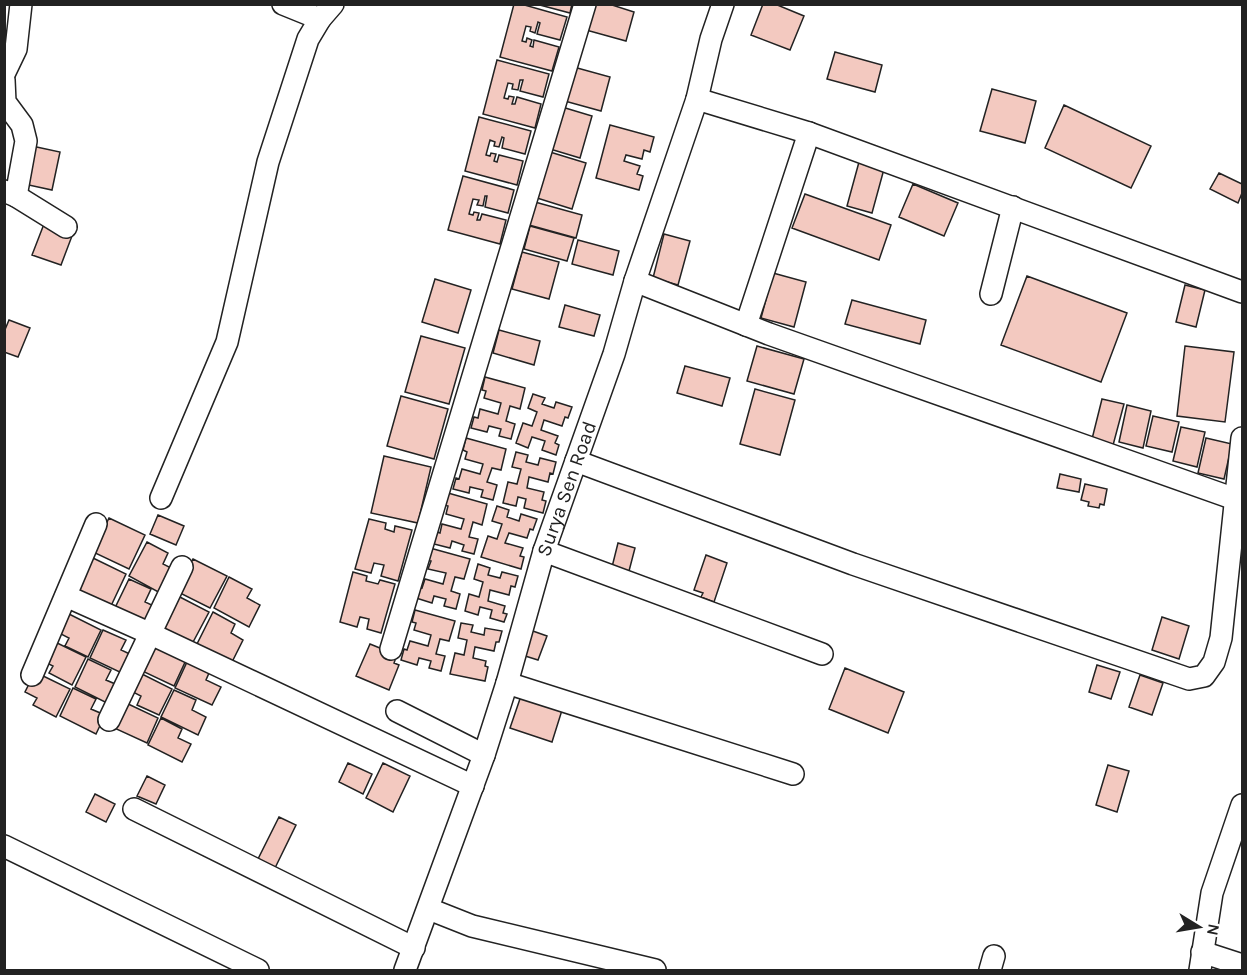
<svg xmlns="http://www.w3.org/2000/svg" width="1247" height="975" font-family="Karla,sans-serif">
  <rect width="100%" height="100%" fill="#fff"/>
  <path fill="#f3c9c0" stroke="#222" stroke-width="1.5" d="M514 4H521L567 17 560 40 537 34 540 23 538 22 535 33 530 31 531 27 526 26 522 41 526 42 527 38 532 40 530 46 533 47 534 40 559 47 552 71 500 57Z
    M536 4H572L570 13Z
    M593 4H609L634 12 626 41 586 30Z
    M763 4H775L804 16 790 50 751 35Z
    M835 52 882 65 875 92 827 79Z
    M497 60 549 74 543 97 520 91 523 80H520L518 90 512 89 513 84 508 83 504 98 508 99 509 96 514 97 512 104H515L517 97 541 104 535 128 483 114Z
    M570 66 610 77 601 111 561 100Z
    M992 89 1036 101 1025 143 980 131Z
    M1064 105 1151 146 1131 188 1045 148Z
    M562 107 592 116 580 158 550 149Z
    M479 117 531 131 525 154 502 148 504 138 502 137 499 147 494 146 495 142 490 140 486 155 490 156 491 153 496 154 494 161 497 162 499 155 523 161 517 185 465 171Z
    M610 125 654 137 650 152 644 150 642 159 626 155 624 161 640 166 637 174 643 176 639 190 596 178Z
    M32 146 60 152 52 190 24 184Z
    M550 152 586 163 572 209 537 198Z
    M859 162 884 169 872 213 847 206Z
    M1219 173 1242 184V193L1238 203 1210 189Z
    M463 176 514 190 508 213 485 207 487 196H485L483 206 477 205 479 200 473 199 469 214 473 215 474 212 479 213 477 220H480L482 214 506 220 500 244 448 230Z
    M913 184 958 203 944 236 899 217Z
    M805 194 891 225 879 260 792 228Z
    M535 202 582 215 576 238 529 225Z
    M44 224 72 236 61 265 32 255Z
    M530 226 574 238 567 261 524 249Z
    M664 234 690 241 678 285 653 278Z
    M578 240 619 251 613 275 572 264Z
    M522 252 559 262 549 299 512 289Z
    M773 273 806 282 794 327 761 318Z
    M1027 276 1127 313 1101 382 1001 345Z
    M435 279 471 290 458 333 422 322Z
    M1185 285 1205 290 1196 327 1176 322Z
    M852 300 926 320 920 344 845 324Z
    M565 305 600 315 594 336 559 327Z
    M9 320 30 328 18 357 4 352V332Z
    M499 330 540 341 534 365 493 353Z
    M421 336 465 348 449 404 405 392Z
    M757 346 804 359 794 394 747 381Z
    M1185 346 1234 352 1225 422 1177 416Z
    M685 366 730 378 722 406 677 393Z
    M485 377 525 388 520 409 510 406 506 421 515 424 511 439 499 436 501 429 489 426 487 432 471 428 474 417 478 418 480 409 498 414 501 403 484 398 486 391 482 390Z
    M755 389 795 400 780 455 740 444Z
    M533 394 545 398 542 404 554 408 556 402 572 407 568 418 565 417 562 426 544 420 541 430 558 436 555 443 559 445 556 455 542 450 545 441 532 437 528 448 516 443 523 423 532 426 537 412 528 408Z
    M401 396 448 409 434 459 387 446Z
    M1102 399 1124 404 1112 449 1091 443Z
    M1127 405 1151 411 1143 448 1119 442Z
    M1153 416 1179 422 1172 452 1146 446Z
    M1181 427 1205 432 1197 467 1173 461Z
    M466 438 506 449 501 470 492 468 487 482 497 485 493 500 481 497 483 490 470 487 469 493 453 489 456 478 459 479 462 469 480 474 483 464 465 459 467 452 463 450Z
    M1206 438 1232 444 1224 479 1198 473Z
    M516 452 528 455 526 462 538 465 540 458 556 462 553 474 550 473 548 482 529 477 527 488 544 492 542 500 546 501 543 513 524 508 526 499 518 497 516 506 503 503 508 482 517 484 521 469 512 467Z
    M384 456 431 467 418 523 371 513Z
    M1060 474 1081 479 1079 492 1057 488Z
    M1085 484 1107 489 1104 505 1100 504 1099 508 1088 506 1089 502 1081 500Z
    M448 493 487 504 482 525 473 522 469 537 478 539 474 554 462 551 464 545 452 541 450 548 434 544 437 532 440 533 442 524 461 529 464 519 446 514 448 506 444 505Z
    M497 506 509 510 507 517 519 521 521 514 537 519 533 530 530 529 527 538 509 533 505 543 523 548 520 556 524 557 521 569 481 557 488 536 497 539 502 524 492 521Z
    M158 515 184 526 176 545 150 534Z
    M109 518 145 535 129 569 93 552Z
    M369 519 386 523 385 529 394 532 395 526 412 530 398 581 381 576 384 565 374 563 371 573 355 569Z
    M147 542 168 553 163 564 175 570 162 594 129 576Z
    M618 543 635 548 629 571 612 567Z
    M430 548 470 559 464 579 455 577 451 591 460 594 456 609 444 606 446 599 434 596 432 603 416 598 419 587 422 588 425 579 443 584 446 573 428 569 431 561 426 560Z
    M706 555 727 563 714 602 701 597 703 593 694 590Z
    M93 558 126 574 110 608 77 592Z
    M193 559 227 576 210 608 176 591Z
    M478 564 490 568 488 575 500 578 502 572 518 576 515 587 511 586 509 595 490 590 488 601 505 606 503 613 507 614 504 622 490 618 492 610 480 607 478 615 465 611 469 594 479 597 483 582 474 579Z
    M353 572 367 576 366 581 378 584 380 580 395 584 381 633 367 629 369 619 360 617 357 627 340 622Z
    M229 577 252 589 247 598 260 605 249 627 214 608Z
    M129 579 151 589 145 602 158 608 149 629 113 612Z
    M176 595 209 612 192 644 160 627Z
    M415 610 455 621 449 641 440 639 436 654 445 656 441 671 429 668 431 661 419 658 417 665 401 660 404 649 407 650 410 641 428 646 431 635 414 630 416 623 412 622Z
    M213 612 235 624 231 633 243 640 231 664 196 646Z
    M67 613 101 630 88 657 65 646 69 638 57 632Z
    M1162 617 1189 626 1179 659 1152 650Z
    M461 623 473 625 471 632 484 635 485 628 502 631 499 642H496L494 651 475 647 473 658 486 661 485 666 488 667 485 681 450 674 455 653 464 655 467 640 458 638Z
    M103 630 126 640 121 650 134 656 126 675 90 658Z
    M530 630 547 636 538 660 522 655Z
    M51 640 86 657 72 685 49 673 53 666 41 660Z
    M151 643 186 660 174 686 138 669Z
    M370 644 397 655 394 663 399 665 389 690 356 676Z
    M88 659 111 670 106 680 120 686 111 705 75 687Z
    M187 662 209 673 206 680 221 687 212 705 175 688Z
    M1097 665 1120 672 1111 699 1089 692Z
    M845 668 904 692 888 733 829 709Z
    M136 671 172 689 159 715 137 705 141 696 127 689Z
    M35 672 70 689 56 717 33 705 37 698 25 692Z
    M1140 675 1163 683 1152 715 1129 707Z
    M73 688 96 699 91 709 105 715 96 734 60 716Z
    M174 690 196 700 192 710 206 717 198 735 161 717Z
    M522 693 563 707 552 742 510 728Z
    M124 702 158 718 147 743 112 727Z
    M161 718 182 729 178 738 191 744 182 762 148 745Z
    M348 763 372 774 363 794 339 782Z
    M383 763 410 776 393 812 366 798Z
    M1108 765 1129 771 1117 812 1096 805Z
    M147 776 165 785 156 804 137 796Z
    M95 794 115 804 106 822 86 812Z
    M279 817 296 825 274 870 257 861Z"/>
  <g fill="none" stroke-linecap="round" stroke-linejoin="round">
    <defs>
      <g id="street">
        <path d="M283 4 320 19 333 4"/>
        <path d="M4 74 16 49 21 4"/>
        <path d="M4 80 5 102 22 125 26 141 16 196 4 191"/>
        <path d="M697 99 809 133 1242 292"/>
        <path d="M16 196 66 227"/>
        <path d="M635 281 769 334 1235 499"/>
        <path d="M991 294 1013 207"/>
        <path d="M746 325 809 133"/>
        <path d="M576 461 853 564 1189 679 1204 676 1214 662 1221 638 1242 438"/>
        <path d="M161 498 227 342 268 162 308 39 320 19"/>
        <path d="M544 551 822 654"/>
        <path d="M66 596 151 634 473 786"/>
        <path d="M391 649 585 4"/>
        <path d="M32 675 96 524"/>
        <path d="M507 683 793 774"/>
        <path d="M397 711 484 755"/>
        <path d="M109 720 182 567"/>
        <path d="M134 809 414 948"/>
        <path d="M4 846 258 970"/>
        <path d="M429 909 472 926 655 970"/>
        <path d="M1202 952 1242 965"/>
        <path id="s1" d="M405 970 484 755 507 683 544 551 614 354 635 281 697 99 711 39 723 4"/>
        <path d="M990 970 994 956"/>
        <path d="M1200 970 1212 893 1242 805"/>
      </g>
    </defs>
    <use href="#street" stroke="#222" stroke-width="24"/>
    <use href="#street" stroke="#fff" stroke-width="21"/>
  </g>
  <g text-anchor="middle" stroke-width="4.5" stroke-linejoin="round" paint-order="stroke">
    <g font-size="20" fill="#222" stroke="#fff">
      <text dy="7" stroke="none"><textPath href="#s1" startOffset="508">Surya Sen Road</textPath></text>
    </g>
  </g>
  <rect width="1247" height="975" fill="none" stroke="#222222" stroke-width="12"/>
  <g transform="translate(1199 927) rotate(101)" stroke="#ffffff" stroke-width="4.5" paint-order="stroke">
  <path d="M0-4.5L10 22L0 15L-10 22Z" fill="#222222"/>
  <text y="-9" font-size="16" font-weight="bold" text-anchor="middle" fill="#222222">N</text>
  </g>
</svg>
